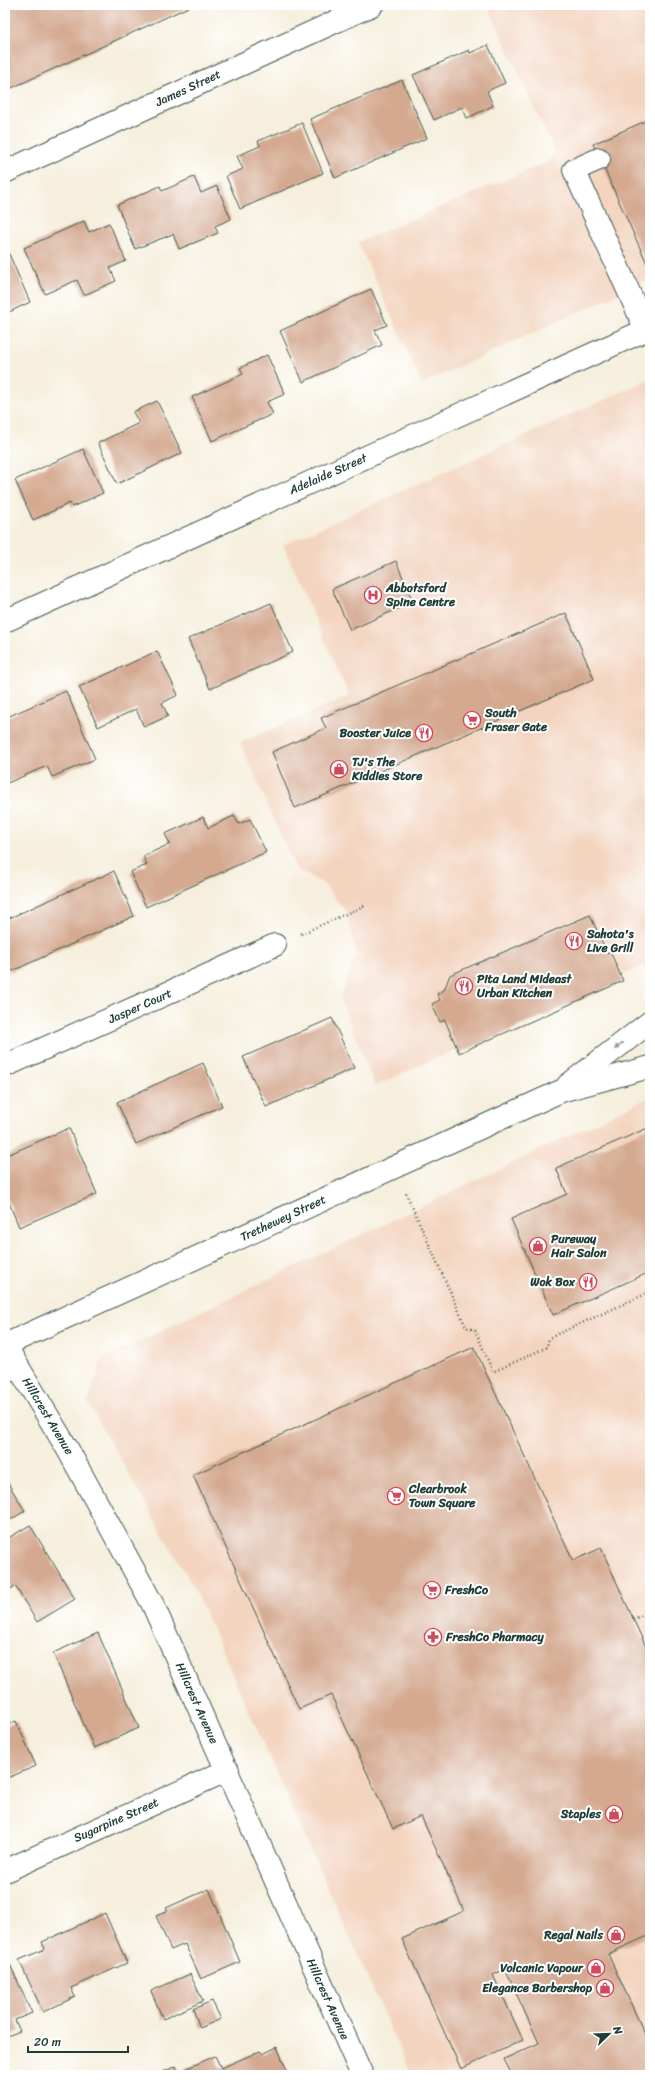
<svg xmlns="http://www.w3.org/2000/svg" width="655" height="2080" viewBox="0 0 655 2080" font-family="Sriracha,sans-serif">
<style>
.built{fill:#f3d4bf}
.building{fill:#d4a990}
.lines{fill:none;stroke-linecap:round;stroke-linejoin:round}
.minor-casing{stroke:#3f584d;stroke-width:24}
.path{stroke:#3f584d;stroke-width:2.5;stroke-dasharray:1 3;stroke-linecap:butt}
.minor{stroke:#fff;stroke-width:22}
.oneway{fill:#8f9e9a}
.labels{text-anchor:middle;stroke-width:4;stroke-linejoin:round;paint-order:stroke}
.street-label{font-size:12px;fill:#1f3d34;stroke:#fff}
.poi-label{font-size:12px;font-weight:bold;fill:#1f3d34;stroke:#fff;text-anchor:start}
</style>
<rect width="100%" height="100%" fill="#fff"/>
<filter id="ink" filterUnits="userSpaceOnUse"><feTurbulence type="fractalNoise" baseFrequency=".025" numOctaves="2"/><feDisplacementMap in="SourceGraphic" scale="8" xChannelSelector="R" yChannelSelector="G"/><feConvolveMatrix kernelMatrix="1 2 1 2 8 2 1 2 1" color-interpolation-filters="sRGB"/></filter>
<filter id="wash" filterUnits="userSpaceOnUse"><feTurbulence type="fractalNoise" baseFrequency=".012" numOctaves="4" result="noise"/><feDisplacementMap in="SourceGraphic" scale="16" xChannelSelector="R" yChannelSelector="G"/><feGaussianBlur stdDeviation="0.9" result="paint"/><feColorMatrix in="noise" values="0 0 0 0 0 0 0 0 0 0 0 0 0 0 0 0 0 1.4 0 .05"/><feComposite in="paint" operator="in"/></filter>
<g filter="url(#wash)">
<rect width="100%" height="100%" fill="#f6efdd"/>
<g class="built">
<polygon points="650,5 650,279 422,384 358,242 548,162 555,152 488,6"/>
<polygon points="650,379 650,963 375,1086 340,999 356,955 347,913 324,884 296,869 240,743 349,696 283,545"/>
<polygon points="650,1097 650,2075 411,2075 195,1590 88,1403 102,1359"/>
</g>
<g id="blocks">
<g class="building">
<polygon points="5,5 193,5 5,91"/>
<polygon points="488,45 505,83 487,91 493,106 467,118 462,107 434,120 413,75 469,50 470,53"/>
<polygon points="402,80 427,138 335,178 310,119"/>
<polygon points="650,119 650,270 593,144"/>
<polygon points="302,123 323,173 240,209 226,176 243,169 237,156 260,146 258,141"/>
<polygon points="194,177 201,193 217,186 231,219 215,226 218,233 179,249 173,234 135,249 117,205 160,186 162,191"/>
<polygon points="84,221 89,232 109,223 126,261 110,268 116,281 84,295 77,280 45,294 24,248"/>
<polygon points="9,254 30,302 5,314 5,256"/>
<polygon points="371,289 387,325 375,330 382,345 303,382 280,331"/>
<polygon points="267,355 285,394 267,402 273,414 212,441 192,397 243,374 240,368"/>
<polygon points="157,401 182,453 117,484 98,443 139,423 133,412"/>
<polygon points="83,449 103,493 72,507 70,503 33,520 15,480"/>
<polygon points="396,561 413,602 350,630 332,589"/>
<polygon points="271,603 293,652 210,689 188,639"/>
<polygon points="566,613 594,679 295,808 272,752 326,728 321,718"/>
<polygon points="157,651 178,695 162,703 168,716 144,727 136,709 98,727 79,687"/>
<polygon points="66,691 95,759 52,777 47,766 5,784 5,718"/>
<polygon points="234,816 239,824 250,819 266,852 146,907 130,872 147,865 143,856 170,844 165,834 203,817 208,828"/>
<polygon points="114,871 134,916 10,972 5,961 5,920"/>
<polygon points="590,915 607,953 610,951 623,981 459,1053 445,1020 440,1022 432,1004 440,1000 437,994 444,990 450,975"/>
<polygon points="332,1018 354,1068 266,1107 243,1057"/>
<polygon points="203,1063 222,1106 136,1144 117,1102"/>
<polygon points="650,1127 650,1272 553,1315 511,1219 567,1194 556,1168"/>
<polygon points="69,1128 97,1194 19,1227 5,1193 5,1156"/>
<polygon points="474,1347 573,1561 601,1548 650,1656 650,1692 647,1694 650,1701 650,1935 608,1954 650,2045 650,2075 512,2075 504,2059 539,2043 505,1969 493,1975 523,2040 461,2069 402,1939 464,1911 421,1816 393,1829 331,1695 299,1709 193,1475"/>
<polygon points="5,1478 25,1511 5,1523"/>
<polygon points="30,1525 75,1599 37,1622 15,1586 6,1592 5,1591 5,1568 8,1566 5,1562 5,1540"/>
<polygon points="98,1633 139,1728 94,1748 53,1653"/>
<polygon points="16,1721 36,1766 5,1779 5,1726"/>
<polygon points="209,1889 240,1962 201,1979 185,1944 171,1950 156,1916 168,1911 166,1908"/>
<polygon points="105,1913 127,1963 71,1988 75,1997 43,2012 19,1960 45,1949 42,1942"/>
<polygon points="8,1960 32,2013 15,2020 20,2031 5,2037 5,1961"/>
<polygon points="190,1974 203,2001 163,2019 151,1991"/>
<polygon points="212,2001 221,2019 200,2028 193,2009"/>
<polygon points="277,2047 289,2075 187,2075 185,2069 215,2056 221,2068 260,2051 263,2054"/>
<polygon points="176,2066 180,2075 156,2075"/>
</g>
</g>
</g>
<g filter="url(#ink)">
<use href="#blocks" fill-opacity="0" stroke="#3f584d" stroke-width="1"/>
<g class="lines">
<defs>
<g id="minor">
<polyline points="599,159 574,170 646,330"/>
<polyline points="5,172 372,5"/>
<polyline points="5,621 650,328"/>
<polyline points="5,1066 275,945"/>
<polyline points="568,1085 650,1022"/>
<polyline points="5,1345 67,1448 153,1605 362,2075"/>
<polyline points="5,1345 561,1091 650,1067"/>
<polyline points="5,1871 228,1770"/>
</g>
</defs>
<use href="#minor" class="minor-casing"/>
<g class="path">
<polyline points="301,934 366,905"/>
<polyline points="406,1193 466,1327 475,1330 493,1372 547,1347 549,1338 650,1292"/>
<polyline points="633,1619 650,1612"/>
</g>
<use href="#minor" class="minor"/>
</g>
<defs><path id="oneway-solid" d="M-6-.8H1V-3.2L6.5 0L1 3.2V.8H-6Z"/></defs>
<use class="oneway" href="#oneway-solid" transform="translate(619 1046) rotate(142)"/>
</g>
<defs>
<symbol id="hospital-ring" viewBox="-11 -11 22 22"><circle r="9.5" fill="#fff" stroke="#d1495b" stroke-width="1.5"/><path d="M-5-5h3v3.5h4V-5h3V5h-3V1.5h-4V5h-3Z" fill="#d1495b"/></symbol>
<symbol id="supermarket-ring" viewBox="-11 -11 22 22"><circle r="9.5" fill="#fff" stroke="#d1495b" stroke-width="1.5"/><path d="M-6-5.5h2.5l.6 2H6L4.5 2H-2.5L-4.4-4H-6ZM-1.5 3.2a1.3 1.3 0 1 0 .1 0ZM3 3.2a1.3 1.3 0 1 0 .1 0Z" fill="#d1495b"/></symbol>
<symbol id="restaurant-ring" viewBox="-11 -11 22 22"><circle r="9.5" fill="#fff" stroke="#d1495b" stroke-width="1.5"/><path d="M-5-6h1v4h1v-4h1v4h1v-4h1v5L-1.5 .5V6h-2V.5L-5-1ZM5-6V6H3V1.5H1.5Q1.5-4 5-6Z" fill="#d1495b"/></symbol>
<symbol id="shop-ring" viewBox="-11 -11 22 22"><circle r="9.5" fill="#fff" stroke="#d1495b" stroke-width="1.5"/><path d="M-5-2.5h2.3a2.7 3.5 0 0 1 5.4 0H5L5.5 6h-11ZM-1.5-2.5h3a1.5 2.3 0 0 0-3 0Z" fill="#d1495b"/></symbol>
<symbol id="pharmacy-ring" viewBox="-11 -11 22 22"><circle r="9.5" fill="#fff" stroke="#d1495b" stroke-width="1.5"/><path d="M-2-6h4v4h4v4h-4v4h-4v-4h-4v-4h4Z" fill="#d1495b"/></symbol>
</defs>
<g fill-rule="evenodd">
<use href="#hospital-ring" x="363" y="585" width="20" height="20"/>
<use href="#supermarket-ring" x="462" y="710" width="20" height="20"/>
<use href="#restaurant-ring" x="414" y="723" width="20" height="20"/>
<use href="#shop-ring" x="329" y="759" width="20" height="20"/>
<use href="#restaurant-ring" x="564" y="931" width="20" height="20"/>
<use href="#restaurant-ring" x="454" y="976" width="20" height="20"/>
<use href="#shop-ring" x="528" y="1236" width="20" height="20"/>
<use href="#restaurant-ring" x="578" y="1272" width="20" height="20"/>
<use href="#supermarket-ring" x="386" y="1486" width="20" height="20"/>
<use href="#supermarket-ring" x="422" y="1580" width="20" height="20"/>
<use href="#pharmacy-ring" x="423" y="1627" width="20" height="20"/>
<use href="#shop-ring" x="604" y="1804" width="20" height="20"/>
<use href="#shop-ring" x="606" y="1925" width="20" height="20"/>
<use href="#shop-ring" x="586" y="1958" width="20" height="20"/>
<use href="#shop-ring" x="595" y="1978" width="20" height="20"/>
</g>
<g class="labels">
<g class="street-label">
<text transform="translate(188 88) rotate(-25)" y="4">James Street</text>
<text transform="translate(328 474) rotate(-24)" y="4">Adelaide Street</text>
<text transform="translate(140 1006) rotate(-24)" y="4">Jasper Court</text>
<text transform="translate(283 1218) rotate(-25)" y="4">Trethewey Street</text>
<text transform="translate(48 1416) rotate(59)" y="4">Hillcrest Avenue</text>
<text transform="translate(197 1703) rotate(66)" y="4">Hillcrest Avenue</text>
<text transform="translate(116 1820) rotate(-24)" y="4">Sugarpine Street</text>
<text transform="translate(328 1999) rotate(66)" y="4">Hillcrest Avenue</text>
</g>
<g class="poi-label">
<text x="386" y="592">Abbotsford<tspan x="386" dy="14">Spine Centre</tspan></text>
<text x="485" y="717">South<tspan x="485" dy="14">Fraser Gate</tspan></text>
<text x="411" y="737" text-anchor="end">Booster Juice</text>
<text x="352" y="766">TJ's The<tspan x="352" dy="14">Kiddies Store</tspan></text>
<text x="587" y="938">Sahota's<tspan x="587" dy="14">Live Grill</tspan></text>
<text x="477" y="983">Pita Land Mideast<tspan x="477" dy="14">Urban Kitchen</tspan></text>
<text x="551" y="1243">Pureway<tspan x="551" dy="14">Hair Salon</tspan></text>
<text x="575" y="1286" text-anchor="end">Wok Box</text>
<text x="409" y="1493">Clearbrook<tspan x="409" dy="14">Town Square</tspan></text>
<text x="445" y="1594">FreshCo</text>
<text x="446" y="1641">FreshCo Pharmacy</text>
<text x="601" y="1818" text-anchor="end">Staples</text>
<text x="603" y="1939" text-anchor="end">Regal Nails</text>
<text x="583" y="1972" text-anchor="end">Volcanic Vapour</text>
<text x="592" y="1992" text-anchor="end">Elegance Barbershop</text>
</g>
</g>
<rect width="655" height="2080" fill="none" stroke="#fff" stroke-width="20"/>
<g transform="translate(609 2034) rotate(67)" stroke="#ffffff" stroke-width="3" paint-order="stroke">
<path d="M0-3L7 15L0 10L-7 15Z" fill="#1f3d34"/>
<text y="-6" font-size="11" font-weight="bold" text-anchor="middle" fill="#1f3d34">N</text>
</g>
<path d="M28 2046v6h100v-6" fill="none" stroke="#1f3d34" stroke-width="2"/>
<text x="34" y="2046" font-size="12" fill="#1f3d34" stroke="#ffffff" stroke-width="3" paint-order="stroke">20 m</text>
</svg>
